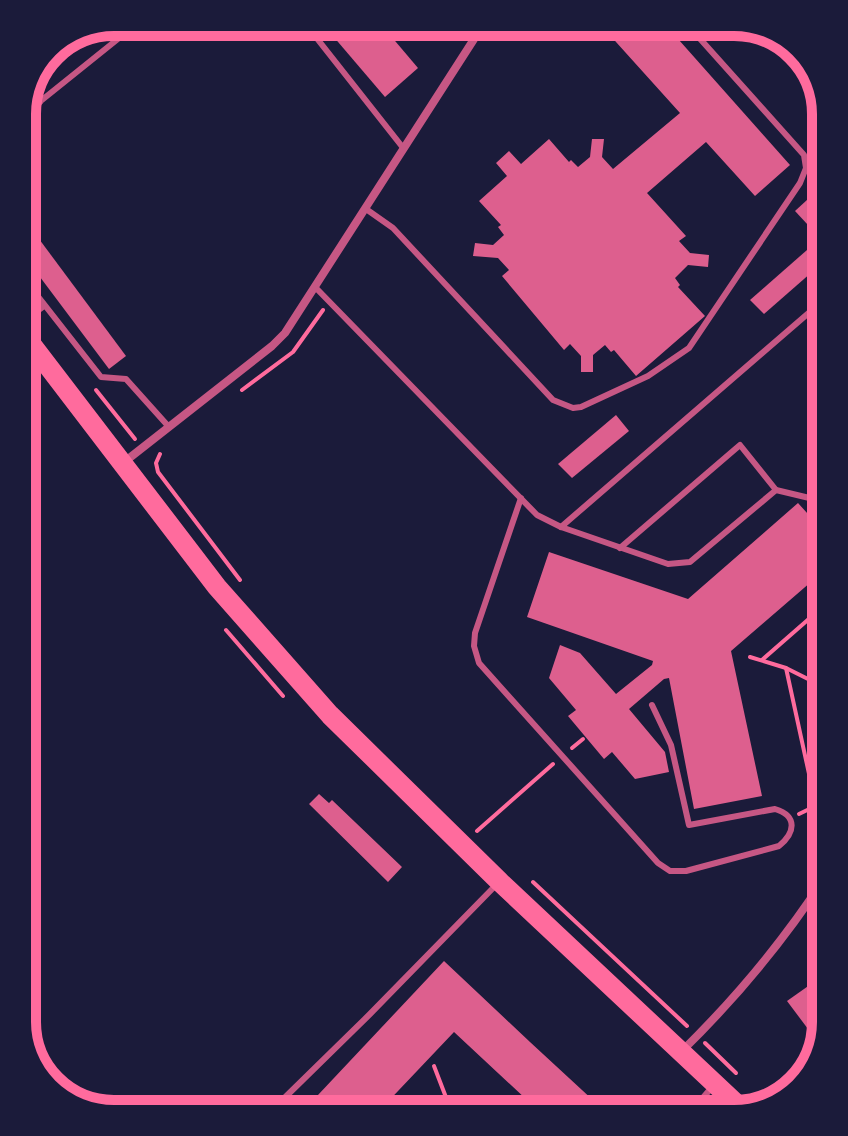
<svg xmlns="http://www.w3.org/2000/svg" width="848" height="1136" viewBox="0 0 848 1136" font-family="'Asap Condensed',sans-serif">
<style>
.building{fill:#dd5f8e}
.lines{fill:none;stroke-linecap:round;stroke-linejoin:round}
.path{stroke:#ff6b9d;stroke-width:4}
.service{stroke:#c65784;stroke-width:6}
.minor{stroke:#c65784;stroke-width:8}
.primary{stroke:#ff6b9d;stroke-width:20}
.rim{fill:none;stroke:#ff6b9d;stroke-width:10}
</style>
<rect width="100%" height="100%" fill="#1b1b3a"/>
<g class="building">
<polygon points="321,22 379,22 418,68 385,97"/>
<polygon points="618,22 663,22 790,165 755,196 706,142 647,193 686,236 679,241 690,253 709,255 708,267 688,265 675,278 680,285 678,287 705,316 636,376 614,350 611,352 605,345 593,355 593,372 581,372 581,356 570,344 564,350 502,276 509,270 498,258 473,256 475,243 493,245 504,235 498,227 501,225 479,201 507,176 496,163 509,151 521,164 549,139 569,162 571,160 578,167 590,157 592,139 604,139 602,157 613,169 680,113 607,32"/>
<polygon points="820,188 826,194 826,207 808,225 795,211"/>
<polygon points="22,216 126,356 109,369 22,253"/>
<polygon points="807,250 820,265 764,314 750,300"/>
<polygon points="616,415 629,431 572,478 558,464"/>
<polygon points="798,503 826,534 826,569 731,651 762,796 694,809 669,678 664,679 629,709 665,752 669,772 635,779 612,752 604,759 568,716 576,710 549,678 560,645 580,653 616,694 652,665 653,661 527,617 549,552 688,599"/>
<polygon points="319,794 329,803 332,800 402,867 388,882 309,804"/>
<polygon points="444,961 530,1042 608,1114 542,1114 454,1032 380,1110 384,1114 302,1112"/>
<polygon points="821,977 826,984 826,1023 820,1045 787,1001"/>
</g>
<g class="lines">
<g class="path">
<polyline points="96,390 135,439"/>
<polyline points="242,390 293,352 323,310"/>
<polyline points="160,454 156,463 158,472 240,580"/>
<polyline points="226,630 283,696"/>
<polyline points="750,657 786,668 810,680 826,668"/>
<polyline points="762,660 826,604"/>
<polyline points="786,668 816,806"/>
<polyline points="572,748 583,739"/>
<polyline points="799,814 826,801"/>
<polyline points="477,831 553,764"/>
<polyline points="533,882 687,1026"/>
<polyline points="705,1043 736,1073"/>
<polyline points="434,1066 452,1113"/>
<polyline points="760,1096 768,1105"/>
<polyline points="451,1114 459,1110 470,1114"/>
<polyline points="472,1114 523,1110"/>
</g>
<g class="service">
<polyline points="304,22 404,149"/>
<polyline points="574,22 584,25 590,22"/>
<polyline points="30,91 40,102"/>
<polyline points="22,116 139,22"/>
<polyline points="366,209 393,228 553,400 573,408 581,407 648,376 689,348 800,183 806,168 804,155 685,22"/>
<polyline points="22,276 101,377 126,379 169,427"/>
<polyline points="316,288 537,515 561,527 668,564 690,562 776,490 822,501 826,505"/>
<polyline points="22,322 44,306"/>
<path d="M521 498 475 633 474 646 479 663 658 863 670 871H686L779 846C795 833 798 816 775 809L689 825 671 745 652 705"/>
<polyline points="561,527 826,298"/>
<polyline points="620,548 740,445 776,490"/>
<polyline points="268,1114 369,1015 497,884"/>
<polyline points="689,1114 713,1086"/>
</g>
<g class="minor">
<polyline points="123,463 272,346 285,333 485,22"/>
<path d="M682 1051C736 998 785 939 826 876"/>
</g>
<polyline class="primary" points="22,332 217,587 330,715 500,882 744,1111"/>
</g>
<path d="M0 0H848V1136H0ZM114 36H734A78 78 0 0 1 812 114V1022A78 78 0 0 1 734 1100H114A78 78 0 0 1 36 1022V114A78 78 0 0 1 114 36Z" fill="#1b1b3a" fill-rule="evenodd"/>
<path class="rim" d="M114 36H734A78 78 0 0 1 812 114V1022A78 78 0 0 1 734 1100H114A78 78 0 0 1 36 1022V114A78 78 0 0 1 114 36Z"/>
</svg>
